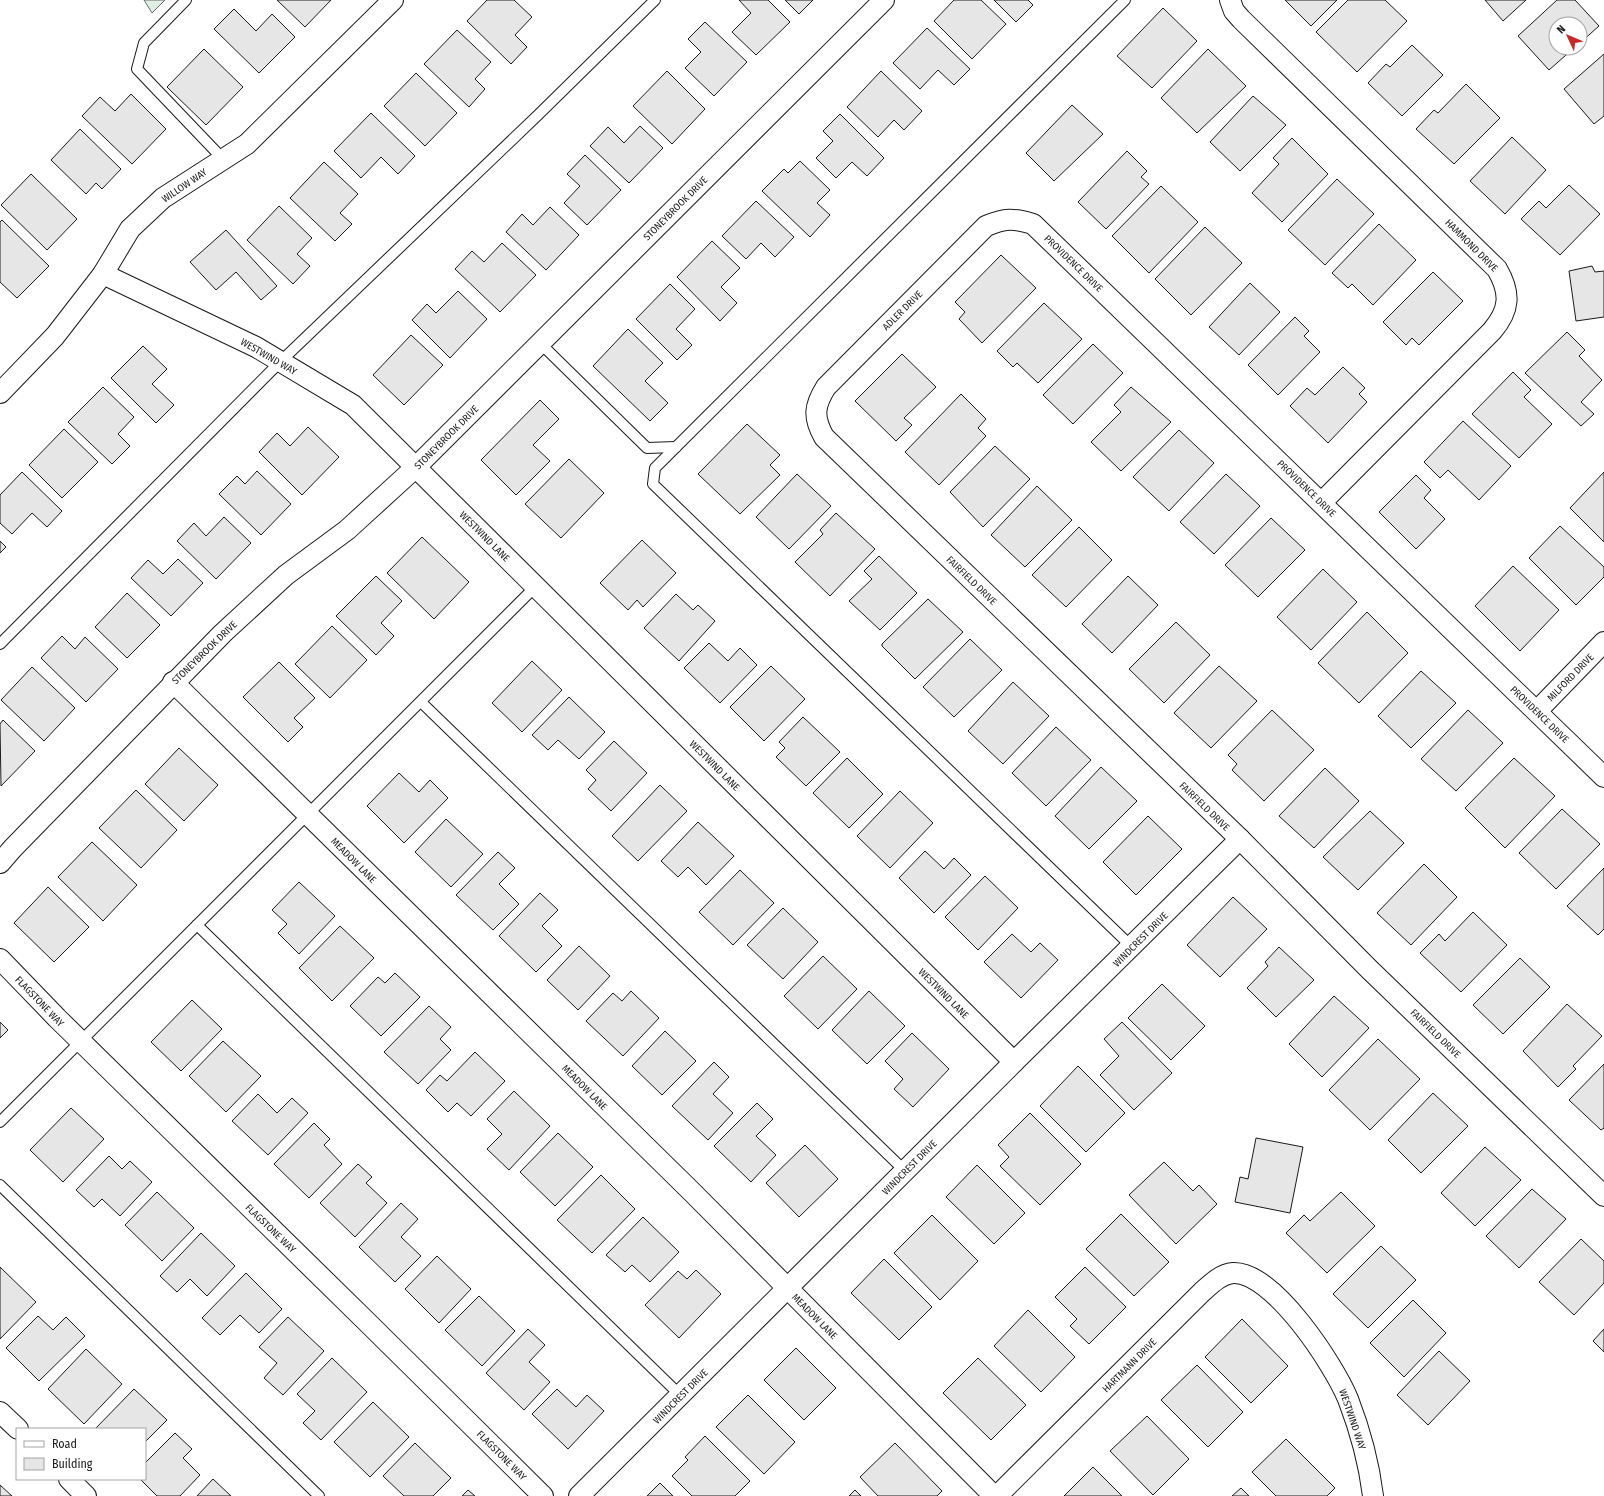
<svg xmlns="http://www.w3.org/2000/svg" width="1604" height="1496" viewBox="0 0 1604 1496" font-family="'Fira Sans Condensed',sans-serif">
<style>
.green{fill:#e0efe3;stroke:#6a6a6a}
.building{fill:#e6e6e6;stroke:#1a1a1a}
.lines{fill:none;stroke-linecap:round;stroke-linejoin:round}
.service-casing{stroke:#1a1a1a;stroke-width:12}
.minor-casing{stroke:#1a1a1a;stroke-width:22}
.service{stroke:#fff;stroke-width:10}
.minor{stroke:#fff;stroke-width:20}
.labels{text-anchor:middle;stroke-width:3;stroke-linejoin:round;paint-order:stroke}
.street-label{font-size:10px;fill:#1a1a1a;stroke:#fff}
</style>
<rect width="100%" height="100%" fill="#fff"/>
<polygon class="green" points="144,0 165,0 152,13"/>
<g class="building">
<polygon points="277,0 331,0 305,27"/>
<polygon points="487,0 514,0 532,17 515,35 527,47 511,64 467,21"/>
<polygon points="739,0 768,0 790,22 756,55 732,32 751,13"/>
<polygon points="785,0 813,0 799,14"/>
<polygon points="954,0 981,0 1006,24 972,59 934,21"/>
<polygon points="994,0 1028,0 1033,5 1016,22"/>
<polygon points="1285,0 1337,0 1311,26"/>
<polygon points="1348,0 1385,0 1407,21 1357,72 1316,32"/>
<polygon points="1485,0 1526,0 1503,21"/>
<polygon points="1557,0 1575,0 1599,26 1580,43 1580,24 1556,24 1556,48 1574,48 1549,70 1518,36"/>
<polygon points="1163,8 1197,41 1152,88 1117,56"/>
<polygon points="234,9 256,31 272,14 295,37 259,73 214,29"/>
<polygon points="705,22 747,62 714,96 685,68 701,52 688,39"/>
<polygon points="927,28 970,69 954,85 938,70 920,89 893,63"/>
<polygon points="457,30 491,62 475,79 485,89 469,107 424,64"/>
<polygon points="1412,45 1443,75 1402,116 1368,83 1386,64 1390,67"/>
<polygon points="204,49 243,87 206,125 167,87"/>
<polygon points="1208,49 1246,86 1197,133 1161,98"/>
<polygon points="1604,54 1604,116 1594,124 1564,89"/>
<polygon points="667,71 705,109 672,144 633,106"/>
<polygon points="881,71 922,111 904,130 894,120 878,137 847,107"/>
<polygon points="416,73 457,113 425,146 384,106"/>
<polygon points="1466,84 1500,118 1454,164 1416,129 1434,110 1438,113"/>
<polygon points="131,94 166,129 132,164 82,116 100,97 115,111"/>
<polygon points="1253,96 1286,125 1240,171 1210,142"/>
<polygon points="1072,105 1103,134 1054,181 1026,153"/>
<polygon points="371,113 415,156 398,174 381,157 361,178 334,151"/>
<polygon points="840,114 884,158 867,176 852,162 836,178 816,158 833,141 823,131"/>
<polygon points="640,126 663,148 629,183 590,146 608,127 624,143"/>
<polygon points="80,129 121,169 102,189 96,183 86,194 51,160"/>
<polygon points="1512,137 1546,170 1505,214 1470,181"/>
<polygon points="1292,138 1328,174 1282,222 1252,193 1279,164 1273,158"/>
<polygon points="1127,151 1147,171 1141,177 1149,184 1106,229 1078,202"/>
<polygon points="585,155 621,190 587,225 564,203 580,186 567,174"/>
<polygon points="800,161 830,190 817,203 830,215 810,237 762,191 784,169 788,173"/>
<polygon points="324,162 358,194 340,213 352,224 335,241 290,198"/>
<polygon points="31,174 77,219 47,250 1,205"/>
<polygon points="1337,179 1374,214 1325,265 1288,230"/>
<polygon points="1569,185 1600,214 1560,255 1521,219 1539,201 1546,208"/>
<polygon points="1161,186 1198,222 1149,273 1112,236"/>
<polygon points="756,201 794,237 775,257 761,243 746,259 722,236"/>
<polygon points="279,206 312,238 297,254 310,266 293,284 247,240"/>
<polygon points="550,207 579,235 546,270 506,232 522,214 533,225"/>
<polygon points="2,220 49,266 17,298 0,282 0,222"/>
<polygon points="1379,224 1416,260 1373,305 1352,284 1348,288 1332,273"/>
<polygon points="1205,227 1242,263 1191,315 1155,279"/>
<polygon points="226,230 277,286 261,300 236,272 216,290 190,262"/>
<polygon points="712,241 740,268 721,287 737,303 720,321 677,277"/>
<polygon points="502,243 536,275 500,312 455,269 472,251 484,262"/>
<polygon points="1001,255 1036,288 982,343 959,319 965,312 955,302"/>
<polygon points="1592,266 1595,272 1604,271 1604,317 1576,321 1569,271"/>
<polygon points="1433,272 1463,301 1419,345 1412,338 1406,345 1383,322"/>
<polygon points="1250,283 1280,312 1239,355 1209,327"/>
<polygon points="670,284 695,309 676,329 692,345 677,360 636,319"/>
<polygon points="458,291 487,319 450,358 412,320 427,304 436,313"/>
<polygon points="1044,303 1082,339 1038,383 1017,363 1013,367 997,351"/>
<polygon points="1295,317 1309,331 1304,336 1320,352 1278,395 1248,365"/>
<polygon points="628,329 663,363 645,381 668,403 650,421 593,366"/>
<polygon points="1567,332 1585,350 1579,356 1602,380 1581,402 1594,414 1581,426 1525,373"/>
<polygon points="411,335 443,365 404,405 373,375"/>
<polygon points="1093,344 1123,373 1073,424 1043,395"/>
<polygon points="143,346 167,369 152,384 174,405 156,423 111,378"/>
<polygon points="902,354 936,387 904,418 912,425 896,441 855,401"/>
<polygon points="1343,367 1365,388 1359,394 1367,402 1328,443 1290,406 1307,388 1315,395"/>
<polygon points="1513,372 1531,390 1524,397 1552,424 1519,458 1472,414"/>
<polygon points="103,387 134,417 118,434 130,446 112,464 68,422"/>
<polygon points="1131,387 1171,422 1121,471 1091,442 1121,412 1114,405"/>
<polygon points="961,394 986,419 978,428 986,436 939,485 905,452"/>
<polygon points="540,400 559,419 533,445 550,461 516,495 481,460"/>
<polygon points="1463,421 1511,466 1479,500 1448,470 1440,478 1424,462"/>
<polygon points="747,424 780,455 770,465 780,475 740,514 698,474"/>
<polygon points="308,427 339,457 302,495 259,452 277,433 290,446"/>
<polygon points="64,429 98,462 62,498 29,465"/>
<polygon points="1179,430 1214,463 1169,511 1133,477"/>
<polygon points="995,446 1030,479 983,527 950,492"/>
<polygon points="569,459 604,493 561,538 525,504"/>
<polygon points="257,471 291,504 261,535 219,494 237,476 245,484"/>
<polygon points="22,472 62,511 47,527 32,513 12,534 0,523 0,495"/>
<polygon points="1604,472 1604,542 1570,508"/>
<polygon points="797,474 831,506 789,549 756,517"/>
<polygon points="1226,474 1260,506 1214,554 1180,522"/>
<polygon points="1416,475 1431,490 1424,498 1445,519 1416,549 1379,512"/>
<polygon points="1037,486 1072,520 1025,567 991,535"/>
<polygon points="836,513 875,549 830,596 795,562 823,534 820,530"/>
<polygon points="224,517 251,543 216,579 177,541 194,523 206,536"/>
<polygon points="1271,518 1305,550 1258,597 1225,565"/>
<polygon points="1560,526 1604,567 1604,577 1576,605 1529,558"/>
<polygon points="1079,527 1112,560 1066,607 1032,575"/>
<polygon points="422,537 469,582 434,619 387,573"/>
<polygon points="642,540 676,573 643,607 637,600 628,610 600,583"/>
<polygon points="0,541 6,547 0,553"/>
<polygon points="879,556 917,593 880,630 849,601 872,579 864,571"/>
<polygon points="178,559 203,583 171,616 131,578 148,560 163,574"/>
<polygon points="1513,566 1559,610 1520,651 1475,606"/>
<polygon points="1323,569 1357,602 1311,650 1277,617"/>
<polygon points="376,576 402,601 381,623 394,636 376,655 336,616"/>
<polygon points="1128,576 1158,605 1112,653 1082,624"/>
<polygon points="127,593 160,625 127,658 95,627"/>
<polygon points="676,594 693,610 698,605 715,621 679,661 644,628"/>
<polygon points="928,599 963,632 915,679 882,646 882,644"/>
<polygon points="1367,612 1408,653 1359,703 1318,663"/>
<polygon points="1176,622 1210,655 1164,703 1129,669"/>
<polygon points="332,626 367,660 330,698 295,664"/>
<polygon points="62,636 75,649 85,637 118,669 86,702 41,658"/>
<polygon points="970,639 1002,670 954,717 923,687"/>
<polygon points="709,643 728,661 740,648 757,665 720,703 684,668"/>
<polygon points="532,661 562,690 522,732 492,703"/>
<polygon points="279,662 315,698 294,718 303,727 288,742 243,697"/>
<polygon points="771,666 805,699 764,741 730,707"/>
<polygon points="1219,666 1257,701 1211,748 1174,713"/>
<polygon points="32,667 75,708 44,741 1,700"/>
<polygon points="1421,671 1456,703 1411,748 1378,716"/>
<polygon points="1013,682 1049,716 1003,764 968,731"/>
<polygon points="569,697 605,732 579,759 558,740 548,750 532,735"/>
<polygon points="1272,710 1314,750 1264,801 1232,770 1237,764 1228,755"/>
<polygon points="1468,710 1503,743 1456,791 1421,759"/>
<polygon points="803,717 840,752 806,786 776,757 785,748 779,742"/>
<polygon points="3,720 35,751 1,786 0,724"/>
<polygon points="1056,727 1091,760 1046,806 1012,773"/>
<polygon points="614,741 647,773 611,811 588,789 596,780 586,770"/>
<polygon points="179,748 218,785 184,821 145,784"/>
<polygon points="847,758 883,794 849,828 813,793"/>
<polygon points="1514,758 1555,796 1505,848 1465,808"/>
<polygon points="1101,767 1137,801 1089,849 1055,816"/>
<polygon points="1325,768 1359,801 1314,848 1279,816"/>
<polygon points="399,773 419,792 430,780 448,798 404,843 367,806"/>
<polygon points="660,785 687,811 638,861 612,836"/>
<polygon points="136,790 177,830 141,868 99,828"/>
<polygon points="900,791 933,823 890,868 857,836"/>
<polygon points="1562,809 1600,844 1556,889 1519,853"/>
<polygon points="1370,811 1404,843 1358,890 1323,857"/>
<polygon points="1148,816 1182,849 1136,895 1103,862"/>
<polygon points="446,819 483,854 451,887 415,852"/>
<polygon points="698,822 734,856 706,885 688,867 678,877 661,861"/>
<polygon points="92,842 137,885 103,921 58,877"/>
<polygon points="925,851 944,869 954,858 971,875 934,913 899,878"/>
<polygon points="498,852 515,868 499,884 519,904 493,930 456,895"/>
<polygon points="1424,864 1457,897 1411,945 1377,913"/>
<polygon points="1604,868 1604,929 1598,935 1567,906"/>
<polygon points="740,870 774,903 733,945 699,912"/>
<polygon points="985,876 1018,908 978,950 945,917"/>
<polygon points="299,882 335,916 299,954 278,933 287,924 272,910"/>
<polygon points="48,887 89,927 54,962 14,923"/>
<polygon points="540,893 558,910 542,926 562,946 536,972 499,936"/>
<polygon points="1233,897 1267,929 1220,977 1187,945"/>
<polygon points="783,908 818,942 783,979 747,945"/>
<polygon points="1473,912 1507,945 1461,992 1420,953 1439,934 1445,941"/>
<polygon points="340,926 374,958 332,1001 299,968"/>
<polygon points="1012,934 1031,952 1040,943 1058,960 1021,998 984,962"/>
<polygon points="579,946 610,976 578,1010 547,980"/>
<polygon points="1279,947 1314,980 1276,1017 1247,988 1268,966 1265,962"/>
<polygon points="823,956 857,989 818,1029 784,996"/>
<polygon points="1520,958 1550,987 1503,1034 1473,1005"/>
<polygon points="395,973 420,997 381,1036 350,1006 378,977 385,983"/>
<polygon points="1162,984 1205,1026 1171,1060 1128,1018"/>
<polygon points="631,991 659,1018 623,1056 586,1021 613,993 622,1001"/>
<polygon points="869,991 905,1026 867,1064 832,1030"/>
<polygon points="1334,996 1369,1028 1322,1077 1289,1044"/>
<polygon points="192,1000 222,1029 181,1071 151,1042"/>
<polygon points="1567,1004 1602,1036 1573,1066 1576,1069 1558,1087 1523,1051"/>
<polygon points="429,1006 451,1027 440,1039 451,1050 418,1084 384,1052"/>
<polygon points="0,1022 8,1030 0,1038"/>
<polygon points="1122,1022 1172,1073 1134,1110 1100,1075 1119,1056 1104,1039"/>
<polygon points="665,1031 696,1061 662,1095 632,1066"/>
<polygon points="912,1033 949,1069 913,1107 894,1089 903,1079 885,1061"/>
<polygon points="1378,1039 1420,1079 1370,1130 1329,1090"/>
<polygon points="223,1041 261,1076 226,1112 189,1076"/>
<polygon points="475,1052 505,1081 471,1116 457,1103 448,1112 426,1090 440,1075 447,1081"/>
<polygon points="714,1062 729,1077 713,1094 733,1113 708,1140 672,1106"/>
<polygon points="1604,1064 1604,1128 1601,1130 1569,1100"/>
<polygon points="1078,1066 1125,1113 1086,1152 1040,1106"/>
<polygon points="514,1091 550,1126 509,1170 487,1149 502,1134 487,1119"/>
<polygon points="1433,1093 1468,1126 1421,1173 1388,1140"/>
<polygon points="258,1094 277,1113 292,1098 308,1113 268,1155 232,1121"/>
<polygon points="757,1103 773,1119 756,1136 776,1155 751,1182 714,1146"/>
<polygon points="71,1108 104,1139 63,1182 30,1150"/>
<polygon points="1030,1113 1081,1164 1040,1205 1000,1166 1009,1157 998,1145"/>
<polygon points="314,1123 330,1139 324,1145 342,1164 309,1198 274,1164"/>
<polygon points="558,1133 593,1167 555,1206 520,1172"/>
<polygon points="1256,1138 1303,1147 1290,1213 1235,1202 1240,1177 1248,1179"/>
<polygon points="805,1145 838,1179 799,1217 766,1183"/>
<polygon points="1485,1147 1521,1180 1475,1226 1441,1193"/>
<polygon points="109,1156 122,1169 130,1161 152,1182 120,1216 102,1199 94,1207 76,1190"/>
<polygon points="1164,1162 1193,1191 1199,1185 1217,1204 1176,1244 1129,1195"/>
<polygon points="358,1164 372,1177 366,1183 387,1203 355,1237 320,1203"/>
<polygon points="977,1165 1025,1213 994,1244 946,1197"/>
<polygon points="601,1175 635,1209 592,1253 557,1220"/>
<polygon points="1532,1189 1566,1219 1519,1268 1486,1236"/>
<polygon points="157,1192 194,1228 162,1261 125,1225"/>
<polygon points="1341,1192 1375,1226 1327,1273 1286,1233 1304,1215 1310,1221"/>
<polygon points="401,1203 418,1219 401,1237 421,1256 395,1282 359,1247"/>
<polygon points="1121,1214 1169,1262 1134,1296 1086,1249"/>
<polygon points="932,1215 978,1261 940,1300 894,1253"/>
<polygon points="643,1217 679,1252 650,1282 632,1265 625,1272 606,1255"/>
<polygon points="201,1233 235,1266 207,1296 190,1279 177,1292 160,1276"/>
<polygon points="1581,1239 1604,1261 1604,1283 1574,1315 1539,1282"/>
<polygon points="1381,1246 1416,1280 1368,1328 1333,1294"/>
<polygon points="437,1256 471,1289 439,1323 405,1289"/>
<polygon points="884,1259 932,1307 899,1340 851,1293"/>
<polygon points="0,1267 36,1302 0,1339"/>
<polygon points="1085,1267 1126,1307 1089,1344 1070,1326 1077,1319 1055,1297"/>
<polygon points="696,1270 721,1294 679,1338 645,1305 678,1271 687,1279"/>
<polygon points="246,1273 282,1309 259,1333 240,1315 220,1335 202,1318"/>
<polygon points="479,1296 515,1331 482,1366 445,1330"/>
<polygon points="1413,1300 1446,1333 1404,1377 1370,1343"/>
<polygon points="1028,1310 1075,1357 1041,1392 994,1346"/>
<polygon points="38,1316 53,1330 66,1317 85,1336 39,1381 6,1348"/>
<polygon points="288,1317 324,1351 283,1395 264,1378 277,1363 259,1347"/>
<polygon points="1242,1319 1288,1366 1251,1403 1205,1357"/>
<polygon points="528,1329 545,1345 529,1362 550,1382 524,1410 486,1373"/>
<polygon points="1604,1329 1604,1352 1593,1341"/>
<polygon points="796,1348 836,1388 804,1420 764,1380"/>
<polygon points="86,1349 122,1384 84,1424 48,1389"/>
<polygon points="1439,1351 1470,1381 1428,1425 1397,1395"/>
<polygon points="332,1358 367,1392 321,1440 303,1423 315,1411 297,1394"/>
<polygon points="978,1358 1026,1405 991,1440 943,1393"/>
<polygon points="1197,1365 1243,1412 1208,1447 1161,1400"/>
<polygon points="134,1389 167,1420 145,1442 145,1429 95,1429"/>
<polygon points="557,1389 576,1407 587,1395 604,1411 568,1449 532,1414"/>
<polygon points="748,1395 795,1442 764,1474 716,1427"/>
<polygon points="373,1402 409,1437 370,1477 334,1442"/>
<polygon points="1147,1416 1189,1459 1153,1495 1110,1451"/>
<polygon points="175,1433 192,1449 183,1458 200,1475 180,1496 157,1496 140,1479 145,1479 145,1463"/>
<polygon points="705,1436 750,1481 735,1496 692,1496 672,1476 688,1460 685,1457"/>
<polygon points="1286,1439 1335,1488 1327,1496 1276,1496 1252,1472"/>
<polygon points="415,1443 451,1478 433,1496 404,1496 383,1476"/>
<polygon points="895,1443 942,1491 937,1496 878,1496 860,1477"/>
<polygon points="1093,1467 1122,1496 1064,1496"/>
<polygon points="213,1479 231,1496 197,1496"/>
<polygon points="660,1483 673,1496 647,1496"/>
<polygon points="0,1485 12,1496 0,1496"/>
<polygon points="1241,1488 1249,1496 1232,1496"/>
<polygon points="468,1490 475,1496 462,1496"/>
<polygon points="855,1490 861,1496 849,1496"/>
</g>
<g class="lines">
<defs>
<g id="service">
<polyline points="186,0 144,43 137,69 223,159"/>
<polyline points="1125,0 676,447 655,468 653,484 1132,947"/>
<polyline points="540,343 647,448 676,447"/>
<polyline points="0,644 280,362 538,115 655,0"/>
<polyline points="421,702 905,1171"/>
<polyline points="197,925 680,1395"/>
<polyline points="0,1122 536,586"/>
<polyline points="0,1185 319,1496"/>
</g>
<g id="minor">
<path d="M1230 0 1234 11 1241 19 1497 269C1511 293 1510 310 1492 331L1322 502"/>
<polyline points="103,274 256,347 353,405 1014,1062"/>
<polyline points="0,393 55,336 103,274 130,229 163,198 247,144 393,0"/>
<polyline points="173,682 692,1192 994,1496"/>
<polyline points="1537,711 1604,642"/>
<path d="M1604 777 1033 224C1013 218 1005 218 986 226L826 387C814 406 813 417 824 437L1240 839 1369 969 1604 1196"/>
<polyline points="0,863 13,848 223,633 286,575 347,530 416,467 884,0"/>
<polyline points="0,959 57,1018 367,1322 543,1496"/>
<polyline points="0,1412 18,1429"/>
<polyline points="69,1479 86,1496"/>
<polyline points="579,1496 1014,1062 1240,839"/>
<path d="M997 1496 1202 1292C1211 1284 1221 1274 1233 1273 1273 1271 1334 1365 1348 1399 1360 1430 1369 1463 1373 1496"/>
</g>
</defs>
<use href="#service" class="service-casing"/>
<use href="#minor" class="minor-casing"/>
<use href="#service" class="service"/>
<use href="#minor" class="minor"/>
</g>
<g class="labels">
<g class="street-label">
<text transform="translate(184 185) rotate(-34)" y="4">WILLOW WAY</text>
<text transform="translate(675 208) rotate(-45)" y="4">STONEYBROOK DRIVE</text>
<text transform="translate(1472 245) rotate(45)" y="4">HAMMOND DRIVE</text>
<text transform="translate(1074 263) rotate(44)" y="4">PROVIDENCE DRIVE</text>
<text transform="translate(902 310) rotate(-45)" y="4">ADLER DRIVE</text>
<text transform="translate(269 356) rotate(30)" y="4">WESTWIND WAY</text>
<text transform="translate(446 437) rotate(-45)" y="4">STONEYBROOK DRIVE</text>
<text transform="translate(1307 488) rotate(44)" y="4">PROVIDENCE DRIVE</text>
<text transform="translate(485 536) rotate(45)" y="4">WESTWIND LANE</text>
<text transform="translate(972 580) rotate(44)" y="4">FAIRFIELD DRIVE</text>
<text transform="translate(204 652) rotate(-44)" y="4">STONEYBROOK DRIVE</text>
<text transform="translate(1570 677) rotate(-46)" y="4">MILFORD DRIVE</text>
<text transform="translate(1540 714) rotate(44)" y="4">PROVIDENCE DRIVE</text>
<text transform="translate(715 765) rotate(45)" y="4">WESTWIND LANE</text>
<text transform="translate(1205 806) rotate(44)" y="4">FAIRFIELD DRIVE</text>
<text transform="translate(354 860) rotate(45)" y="4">MEADOW LANE</text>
<text transform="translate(1140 939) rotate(-45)" y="4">WINDCREST DRIVE</text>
<text transform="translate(944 993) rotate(45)" y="4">WESTWIND LANE</text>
<text transform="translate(40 1001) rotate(46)" y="4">FLAGSTONE WAY</text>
<text transform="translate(1436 1033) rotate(44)" y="4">FAIRFIELD DRIVE</text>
<text transform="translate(585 1087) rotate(45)" y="4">MEADOW LANE</text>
<text transform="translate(909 1167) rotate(-45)" y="4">WINDCREST DRIVE</text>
<text transform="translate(271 1228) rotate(44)" y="4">FLAGSTONE WAY</text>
<text transform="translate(815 1316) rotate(45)" y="4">MEADOW LANE</text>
<text transform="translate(1129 1365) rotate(-45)" y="4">HARTMANN DRIVE</text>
<text transform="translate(680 1396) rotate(-45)" y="4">WINDCREST DRIVE</text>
<text transform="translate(1353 1419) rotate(71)" y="4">WESTWIND WAY</text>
<text transform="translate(502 1455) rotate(45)" y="4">FLAGSTONE WAY</text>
</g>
</g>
<rect x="16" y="1428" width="130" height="52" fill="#ffffff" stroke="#a3a3a3"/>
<rect x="24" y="1441" width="20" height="6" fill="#ffffff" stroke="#a3a3a3"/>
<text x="52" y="1448" font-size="12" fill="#1a1a1a">Road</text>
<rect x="24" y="1458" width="20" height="12" fill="#e6e6e6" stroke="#a3a3a3"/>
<text x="52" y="1468" font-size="12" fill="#1a1a1a">Building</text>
<g transform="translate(1568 36) rotate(314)"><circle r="19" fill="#ffffff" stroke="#a3a3a3"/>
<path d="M0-3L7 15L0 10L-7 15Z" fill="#c62828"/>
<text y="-6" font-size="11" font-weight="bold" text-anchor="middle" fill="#1a1a1a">N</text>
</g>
</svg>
